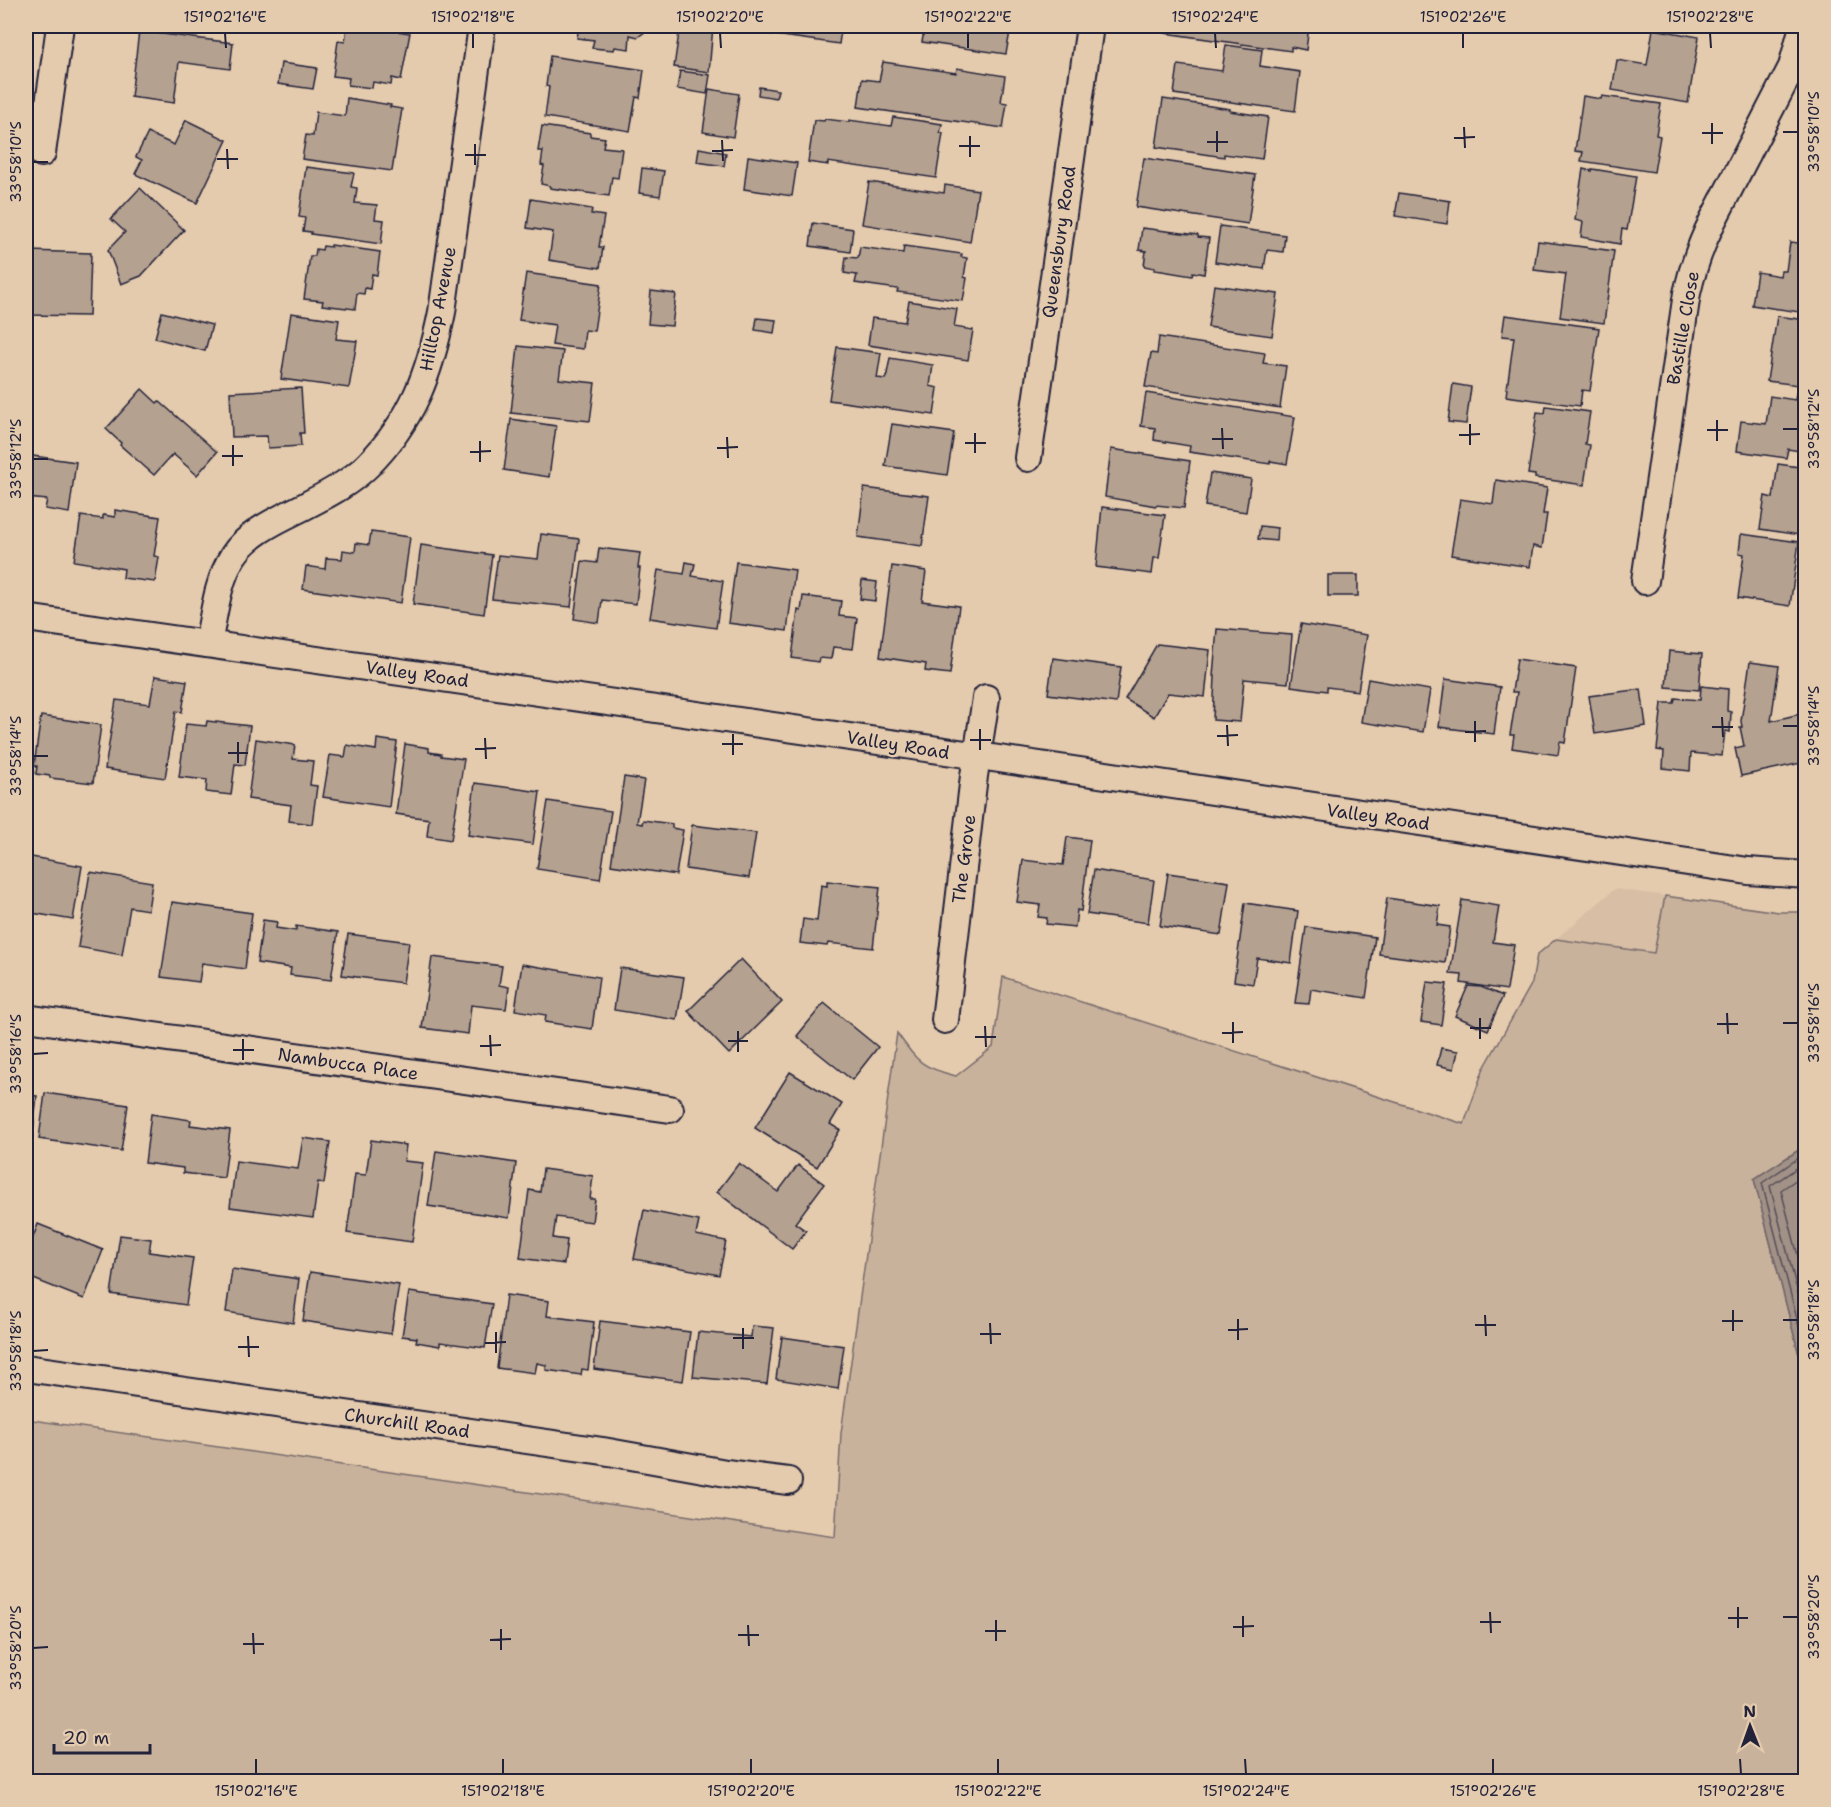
<svg xmlns="http://www.w3.org/2000/svg" width="1831" height="1807" viewBox="0 0 1831 1807" font-family="'Shantell Sans',sans-serif">
<style>
.built{fill:#d7bea4}
.green{fill:#c9b29c;stroke:#766a6c;stroke-width:1.5}
.water{fill:#a29186;stroke:#6f6568;stroke-width:1.5}
.lines{fill:none;stroke-linecap:round;stroke-linejoin:round}
.shore{stroke:#554e59;stroke-width:1.5}
.building{fill:#b5a190;stroke:#22223b;stroke-width:1.5}
.minor-casing{stroke:#22223b;stroke-width:30}
.minor{stroke:#e5cbad;stroke-width:26}
.ticks{fill:none;stroke:#22223b;stroke-width:2}
.labels{text-anchor:middle;stroke-width:4.5;stroke-linejoin:round;paint-order:stroke}
.street-label{font-size:18px;fill:#22223b;stroke:#e5cbad}
.neatline{fill:none;stroke:#22223b;stroke-width:2}
.ticks-label{font-size:15px;text-anchor:middle;fill:#22223b}
</style>
<rect width="100%" height="100%" fill="#e5cbad"/>
<filter id="ink" filterUnits="userSpaceOnUse"><feTurbulence type="fractalNoise" baseFrequency=".0167" numOctaves="2"/><feDisplacementMap in="SourceGraphic" scale="12" xChannelSelector="R" yChannelSelector="G"/><feConvolveMatrix kernelMatrix="1 2 1 2 8 2 1 2 1" color-interpolation-filters="sRGB"/></filter>
<g filter="url(#ink)">
<polygon class="built" points="1615,889 1665,896 1654,953 1556,939"/>
<path class="green" d="M1665 896 1779 912H1805V1146L1754 1179 1805 1378V1781L26 1782V1419L835 1537 841 1433 897 1033C918 1062 920 1067 956 1076L993 1047 1003 977 1464 1124 1483 1070 1532 983 1537 955 1556 939 1654 953Z"/>
<polygon class="water" points="1805,1146 1805,1378 1754,1179"/>
<g class="lines">
<g class="shore">
<polyline points="1806,1153 1762,1183 1806,1354"/>
<polyline points="1806,1162 1770,1186 1806,1324"/>
<polyline points="1806,1173 1781,1190 1806,1287"/>
</g>
</g>
<g class="building">
<polygon points="347,26 357,27 361,26 410,33 401,80 392,78 391,85 373,82 372,88 348,85 349,78 333,76 338,41 345,42"/>
<polygon points="579,26 650,26 650,28 638,37 630,35 629,49 615,47 614,50 592,48 594,40 577,38"/>
<polygon points="680,26 713,26 709,72 674,67"/>
<polygon points="741,26 847,26 846,31 841,30 839,44 740,30"/>
<polygon points="925,26 1011,26 1006,54 922,42"/>
<polygon points="1166,26 1309,26 1306,50 1291,47 1291,51 1165,33"/>
<polygon points="1653,29 1699,37 1688,103 1612,90 1617,60 1647,65"/>
<polygon points="139,31 233,43 230,69 179,62 174,103 131,97"/>
<polygon points="1226,45 1262,50 1260,66 1300,72 1295,111 1174,94 1178,65 1222,71"/>
<polygon points="550,56 644,70 640,98 636,97 630,131 545,117 549,87 546,86"/>
<polygon points="883,62 956,73 957,68 1005,76 1001,102 1007,103 1003,128 858,107 862,79 879,81"/>
<polygon points="281,63 317,68 313,89 278,84"/>
<polygon points="680,71 710,75 707,94 677,89"/>
<polygon points="759,87 778,90 776,98 758,95"/>
<polygon points="709,89 739,94 733,137 703,132"/>
<polygon points="1583,96 1601,99 1602,96 1661,104 1656,135 1660,136 1654,172 1581,161 1583,152 1575,151"/>
<polygon points="347,98 391,105 390,107 402,109 392,171 302,159 306,135 313,136 316,112 345,116"/>
<polygon points="1163,99 1230,109 1230,111 1268,117 1262,159 1224,154 1224,157 1156,147"/>
<polygon points="893,117 942,124 940,133 943,133 936,178 828,162 828,165 808,162 814,120 824,121 825,119 849,122 849,120 891,126"/>
<polygon points="186,120 227,140 197,203 135,174 142,160 136,157 148,133 174,145"/>
<polygon points="542,126 590,133 590,136 605,138 603,147 622,149 618,178 612,177 609,196 550,188 550,186 541,184 544,166 541,165 543,151 538,151"/>
<polygon points="699,148 726,153 724,166 697,162"/>
<polygon points="748,156 797,163 792,196 744,189"/>
<polygon points="1144,158 1255,175 1248,224 1136,207"/>
<polygon points="306,167 354,173 351,187 357,188 355,203 377,205 375,219 384,220 381,244 311,234 311,232 303,231 305,218 299,217"/>
<polygon points="642,168 664,171 660,196 639,193"/>
<polygon points="1583,169 1592,171 1592,169 1636,176 1627,230 1622,229 1620,244 1581,237 1583,222 1575,220"/>
<polygon points="869,182 944,193 945,185 978,190 970,242 862,224"/>
<polygon points="140,188 184,230 141,276 121,284 108,250 125,232 111,219"/>
<polygon points="1805,192 1806,192 1806,230 1800,230"/>
<polygon points="1399,193 1450,201 1447,224 1395,216"/>
<polygon points="531,199 592,209 591,214 604,216 599,247 603,247 600,268 549,260 553,232 527,228"/>
<polygon points="813,223 853,229 850,252 810,246"/>
<polygon points="1220,226 1285,235 1283,252 1267,250 1264,269 1215,262"/>
<polygon points="1142,228 1198,235 1198,237 1209,238 1204,274 1193,272 1192,276 1162,271 1154,270 1155,268 1144,266 1146,251 1139,250"/>
<polygon points="1538,241 1614,251 1604,323 1560,317 1566,274 1534,270"/>
<polygon points="1790,242 1806,244 1806,313 1752,305 1757,272 1780,276 1781,271 1786,271"/>
<polygon points="331,245 380,252 377,275 372,274 370,289 365,288 364,294 357,293 355,309 322,305 323,301 304,299 310,256 315,256 316,249 322,250 323,246 331,247"/>
<polygon points="904,246 962,254 961,257 967,258 964,277 967,278 963,301 897,292 898,289 855,283 857,275 844,273 846,257 858,258 860,247 903,253"/>
<polygon points="29,251 91,253 89,316 27,315"/>
<polygon points="526,273 601,284 594,331 585,330 583,349 552,345 555,325 519,320"/>
<polygon points="1214,285 1278,294 1272,336 1208,327"/>
<polygon points="651,291 676,294 672,326 648,324"/>
<polygon points="909,301 957,309 954,327 973,330 968,360 868,345 872,318 905,322"/>
<polygon points="162,312 212,325 205,351 155,338"/>
<polygon points="291,313 339,320 336,339 357,341 349,388 281,379"/>
<polygon points="1505,315 1599,328 1590,391 1582,390 1580,406 1506,396 1514,337 1502,336"/>
<polygon points="1777,316 1806,320 1806,386 1767,381"/>
<polygon points="757,318 776,320 774,333 755,330"/>
<polygon points="1159,337 1265,353 1263,363 1286,366 1280,408 1145,387 1151,353 1157,354"/>
<polygon points="518,346 563,351 559,379 595,383 590,421 511,413"/>
<polygon points="837,347 881,353 877,378 886,379 890,358 933,365 930,386 938,388 934,415 829,400"/>
<polygon points="1453,384 1471,387 1466,424 1448,422"/>
<polygon points="301,388 304,433 300,433 301,446 268,448 267,436 232,437 230,392"/>
<polygon points="142,389 157,403 159,401 217,452 197,475 173,454 154,475 120,445 121,443 106,429"/>
<polygon points="1146,393 1295,417 1287,464 1270,461 1270,464 1189,452 1190,446 1154,440 1155,428 1141,426"/>
<polygon points="1796,393 1806,394 1806,452 1788,449 1786,458 1737,451 1741,421 1766,424 1770,396 1795,400"/>
<polygon points="1546,406 1590,412 1585,444 1590,445 1584,485 1535,478 1535,475 1528,474 1537,412 1545,413"/>
<polygon points="511,419 556,426 549,477 504,470"/>
<polygon points="892,424 954,433 947,475 885,466"/>
<polygon points="1111,449 1190,461 1184,508 1156,505 1156,506 1105,497"/>
<polygon points="26,455 76,462 69,513 45,509 47,500 26,498"/>
<polygon points="1778,464 1806,468 1806,536 1760,529 1765,496 1773,498"/>
<polygon points="1210,473 1251,479 1246,512 1205,506"/>
<polygon points="1496,480 1547,488 1543,514 1547,514 1542,548 1533,546 1530,567 1451,555 1460,499 1493,504"/>
<polygon points="864,488 929,496 922,546 858,537"/>
<polygon points="1102,507 1165,515 1159,558 1154,558 1152,574 1096,567"/>
<polygon points="115,510 160,517 154,556 159,557 155,582 123,578 124,569 74,561 81,516 103,519 103,515 115,517"/>
<polygon points="1260,526 1277,528 1276,541 1258,539"/>
<polygon points="371,532 410,537 401,603 303,589 306,566 325,569 326,558 342,559 343,550 355,552 356,543 369,545"/>
<polygon points="541,534 579,539 571,607 492,599 498,555 538,559"/>
<polygon points="1741,534 1799,542 1790,606 1738,598 1744,554 1739,553"/>
<polygon points="421,545 492,555 484,614 413,604"/>
<polygon points="599,548 640,553 638,568 640,568 636,604 602,600 599,623 574,619 582,561 597,563"/>
<polygon points="686,562 695,564 692,576 723,581 716,628 650,618 658,570 684,574"/>
<polygon points="736,562 795,570 787,631 728,623"/>
<polygon points="892,566 926,571 922,601 959,606 950,674 925,671 926,664 880,657"/>
<rect x="1328" y="575" width="30" height="21"/>
<polygon points="862,580 877,582 875,601 860,599"/>
<polygon points="803,596 841,601 839,616 857,618 853,649 833,647 831,659 819,658 818,662 792,658 798,610 801,611"/>
<polygon points="1301,624 1367,635 1358,691 1327,687 1327,691 1291,686"/>
<polygon points="1217,629 1292,635 1288,683 1244,679 1240,722 1213,720 1215,676 1213,676"/>
<polygon points="1157,644 1210,650 1205,697 1168,693 1154,717 1125,699"/>
<polygon points="1669,651 1702,654 1699,690 1666,687"/>
<polygon points="1053,658 1121,667 1116,703 1048,694"/>
<polygon points="1517,659 1576,668 1565,743 1560,742 1558,755 1512,748 1514,735 1510,735 1517,692 1512,692"/>
<polygon points="1750,662 1779,666 1771,721 1800,714 1806,740 1806,762 1741,776 1735,748 1744,746 1740,727 1742,727 1741,721"/>
<polygon points="155,676 187,681 182,712 176,711 165,778 105,769 116,700 150,704"/>
<polygon points="1368,679 1430,690 1423,732 1361,722"/>
<polygon points="1445,679 1500,687 1494,734 1439,727"/>
<polygon points="1701,686 1728,689 1727,711 1731,712 1730,732 1725,731 1722,756 1691,753 1690,771 1663,768 1664,751 1657,750 1662,703 1674,703 1675,698 1700,700"/>
<polygon points="1641,689 1646,726 1595,734 1589,696"/>
<polygon points="41,716 101,725 93,783 50,778 50,776 36,774 37,766 34,766"/>
<polygon points="207,721 250,726 245,765 235,764 231,795 206,792 207,780 179,777 186,724 206,726"/>
<polygon points="256,739 295,745 293,759 313,761 310,785 317,786 312,824 289,821 291,805 248,799"/>
<polygon points="377,739 397,742 389,807 323,797 330,755 345,757 347,745 376,750"/>
<polygon points="405,744 429,748 429,752 441,754 441,756 464,759 451,840 427,836 429,819 396,814"/>
<polygon points="624,777 644,780 637,823 642,824 643,820 672,824 672,828 683,830 676,875 611,865"/>
<polygon points="475,783 540,792 533,844 468,835"/>
<polygon points="548,801 611,811 600,879 537,869"/>
<polygon points="692,825 756,833 749,878 686,869"/>
<polygon points="1067,837 1090,840 1081,911 1077,910 1075,927 1046,924 1047,918 1038,917 1040,905 1017,902 1023,860 1063,865"/>
<polygon points="26,856 82,866 73,920 26,912"/>
<polygon points="1094,870 1154,880 1148,923 1087,914"/>
<polygon points="90,872 152,882 148,910 130,907 122,955 78,947"/>
<polygon points="1168,873 1229,882 1221,935 1160,926"/>
<polygon points="827,881 880,887 873,948 828,943 827,946 800,943 803,919 817,921 821,885 827,886"/>
<polygon points="1387,898 1440,906 1437,925 1450,927 1445,963 1379,954"/>
<polygon points="1462,900 1499,906 1493,942 1514,945 1507,990 1461,983 1462,975 1450,974"/>
<polygon points="172,902 252,913 245,969 202,963 199,982 161,977"/>
<polygon points="1245,903 1298,911 1291,963 1257,958 1253,984 1234,981"/>
<polygon points="263,920 277,922 276,928 296,931 296,926 338,932 331,980 290,975 291,968 257,963"/>
<polygon points="1306,927 1375,937 1366,998 1311,989 1309,1004 1295,1003"/>
<polygon points="348,934 409,942 403,983 342,975"/>
<polygon points="432,957 502,966 499,985 509,987 506,1009 471,1005 468,1034 422,1028"/>
<polygon points="741,959 782,1002 729,1054 688,1011"/>
<polygon points="522,964 599,977 592,1029 545,1022 546,1015 515,1010"/>
<polygon points="620,968 684,977 677,1020 614,1010"/>
<polygon points="1427,982 1447,984 1441,1025 1421,1022"/>
<polygon points="1468,986 1481,987 1503,996 1488,1030 1455,1016"/>
<polygon points="824,1003 878,1047 852,1080 797,1036"/>
<polygon points="1441,1048 1458,1051 1454,1069 1437,1065"/>
<polygon points="790,1072 842,1104 830,1124 840,1130 817,1167 755,1128"/>
<polygon points="45,1093 128,1105 121,1151 39,1139"/>
<polygon points="26,1095 37,1096 30,1159 26,1158"/>
<polygon points="151,1114 191,1120 190,1125 230,1130 224,1178 183,1173 183,1168 145,1163"/>
<polygon points="303,1138 330,1142 324,1183 318,1182 313,1218 230,1207 236,1161 298,1169"/>
<polygon points="371,1140 406,1145 404,1161 423,1163 412,1242 347,1233 355,1174 366,1175"/>
<polygon points="436,1151 516,1163 509,1218 428,1206"/>
<polygon points="739,1163 778,1192 798,1165 824,1184 795,1223 806,1231 792,1249 717,1192"/>
<polygon points="543,1169 593,1176 590,1199 595,1199 592,1222 556,1217 553,1238 567,1240 564,1264 520,1258 529,1190 540,1192"/>
<polygon points="644,1210 699,1221 696,1235 726,1241 719,1275 634,1259"/>
<polygon points="38,1224 103,1250 84,1299 26,1276 26,1256"/>
<polygon points="120,1235 151,1239 149,1252 193,1258 186,1305 111,1294"/>
<polygon points="232,1269 299,1279 293,1323 226,1312"/>
<polygon points="310,1272 399,1285 391,1334 303,1321"/>
<polygon points="409,1292 492,1304 485,1348 440,1342 440,1346 416,1342 417,1338 402,1336"/>
<polygon points="506,1295 549,1301 547,1316 594,1322 588,1370 582,1369 581,1375 546,1370 546,1365 537,1363 535,1373 497,1368"/>
<polygon points="600,1321 690,1332 683,1381 594,1369"/>
<polygon points="752,1326 774,1328 767,1384 693,1377 698,1332 751,1337"/>
<polygon points="782,1337 844,1346 838,1389 776,1379"/>
</g>
<g class="lines">
<defs>
<g id="minor">
<polyline points="42,153 60,26"/>
<polyline points="1028,458 1090,26"/>
<path d="M1645 581 1687 293C1693 267 1701 244 1713 220L1792 67 1803 26"/>
<polyline points="26,618 912,746 1748,871 1806,875"/>
<path d="M208 644C214 615 217 582 233 556 249 531 282 518 307 505 328 494 351 482 368 465 413 420 430 372 442 312L482 26"/>
<polyline points="26,1018 670,1109"/>
<polyline points="945,1020 974,776 986,698"/>
<polyline points="26,1368 603,1451 726,1473 788,1481"/>
</g>
</defs>
<use href="#minor" class="minor-casing"/>
<use href="#minor" class="minor"/>
</g>
</g>
<path class="ticks" d="M225 33 226 48M473 33V48M720 33 721 48M968 33V48M1215 33 1216 48M1463 33V48M1710 33 1711 48M1712 123V144M1464 127 1465 148M1217 131V152M1783 132H1798M1702 133H1723M970 136V157M1454 138 1475 137M722 140 723 161M1207 142H1228M475 144V165M959 146H980M227 149 228 169M712 151 733 150M465 155H486M217 159H238M33 162H48M1717 420V441M1470 424V445M1222 428 1223 449M1783 429H1798M1707 430H1728M975 433V453M1459 435 1480 434M727 437 728 458M1212 439H1233M480 441V462M965 443H986M233 445V466M717 448 738 447M470 452 491 451M222 456H243M33 459H48M1722 717 1723 737M1475 721V742M1227 725 1228 746M1783 726H1798M1712 727H1733M980 729V750M1465 732 1486 731M733 734V755M1217 736 1238 735M485 738 486 759M970 740H991M238 742V763M722 744H743M475 749 496 748M228 753H248M33 756H48M1727 1013 1728 1034M1480 1018V1039M1233 1022V1043M1783 1023H1798M1717 1024H1738M985 1026 986 1047M1470 1028H1491M738 1031V1052M1222 1033 1243 1032M490 1035 491 1056M975 1037H996M243 1039V1060M728 1041H748M480 1046 501 1045M233 1050H254M33 1054 48 1053M1733 1310V1331M1485 1315 1486 1336M1238 1319V1340M1783 1320H1798M1722 1321H1743M990 1323 991 1344M1475 1325H1496M743 1328V1349M1228 1330 1248 1329M496 1332V1353M980 1334H1001M248 1336 249 1357M733 1338H754M485 1343 506 1342M238 1347H259M33 1351 48 1350M1738 1607V1628M1490 1612 1491 1633M1243 1616V1637M1783 1617H1798M1728 1618H1748M996 1620V1641M1480 1622H1501M748 1625 749 1646M1233 1627 1254 1626M501 1629V1650M985 1631H1006M253 1633 254 1654M738 1635H759M490 1640 511 1639M243 1644H264M33 1648 48 1647M256 1759V1774M503 1759V1774M751 1759V1774M998 1759V1774M1245 1759 1246 1774M1493 1759V1774M1740 1759 1741 1774"/>
<g class="labels">
<g class="street-label">
<text transform="translate(1059 242) rotate(-82)" y="6">Queensbury Road</text>
<text transform="translate(438 309) rotate(-79)" y="6">Hilltop Avenue</text>
<text transform="translate(1683 328) rotate(-80)" y="6">Bastille Close</text>
<text transform="translate(417 674) rotate(8)" y="6">Valley Road</text>
<text transform="translate(898 745) rotate(9)" y="6">Valley Road</text>
<text transform="translate(1378 817) rotate(8)" y="6">Valley Road</text>
<text transform="translate(964 859) rotate(-83)" y="6">The Grove</text>
<text transform="translate(348 1064) rotate(8)" y="6">Nambucca Place</text>
<text transform="translate(407 1423) rotate(8)" y="6">Churchill Road</text>
</g>
</g>
<rect width="1831" height="1807" fill="none" stroke="#e5cbad" stroke-width="66"/>
<g transform="translate(1750 1726) rotate(359)" stroke="#e5cbad" stroke-width="4.5" paint-order="stroke">
<path d="M0-4.5L10 22L0 15L-10 22Z" fill="#22223b"/>
<text y="-9" font-size="16" font-weight="bold" text-anchor="middle" fill="#22223b">N</text>
</g>
<path d="M54 1744v9h96v-9" fill="none" stroke="#22223b" stroke-width="3"/>
<text x="63" y="1744" font-size="18" fill="#22223b" stroke="#e5cbad" stroke-width="4.5" paint-order="stroke">20 m</text>
<rect x="33" y="33" width="1765" height="1741" class="neatline"/>
<g class="ticks-label">
<text x="225" y="22">151°02'16"E</text>
<text x="473" y="22">151°02'18"E</text>
<text x="720" y="22">151°02'20"E</text>
<text x="968" y="22">151°02'22"E</text>
<text x="1215" y="22">151°02'24"E</text>
<text x="1463" y="22">151°02'26"E</text>
<text x="1710" y="22">151°02'28"E</text>
<text transform="translate(1814 132) rotate(-90)" y="5">33°58'10"S</text>
<text transform="translate(16 162) rotate(-90)" y="5">33°58'10"S</text>
<text transform="translate(1814 429) rotate(-90)" y="5">33°58'12"S</text>
<text transform="translate(16 459) rotate(-90)" y="5">33°58'12"S</text>
<text transform="translate(1814 726) rotate(-90)" y="5">33°58'14"S</text>
<text transform="translate(16 756) rotate(-90)" y="5">33°58'14"S</text>
<text transform="translate(1814 1023) rotate(-90)" y="5">33°58'16"S</text>
<text transform="translate(16 1054) rotate(-90)" y="5">33°58'16"S</text>
<text transform="translate(1814 1320) rotate(-90)" y="5">33°58'18"S</text>
<text transform="translate(16 1351) rotate(-90)" y="5">33°58'18"S</text>
<text transform="translate(1814 1617) rotate(-90)" y="5">33°58'20"S</text>
<text transform="translate(16 1648) rotate(-90)" y="5">33°58'20"S</text>
<text x="256" y="1796">151°02'16"E</text>
<text x="503" y="1796">151°02'18"E</text>
<text x="751" y="1796">151°02'20"E</text>
<text x="998" y="1796">151°02'22"E</text>
<text x="1246" y="1796">151°02'24"E</text>
<text x="1493" y="1796">151°02'26"E</text>
<text x="1741" y="1796">151°02'28"E</text>
</g>
</svg>
